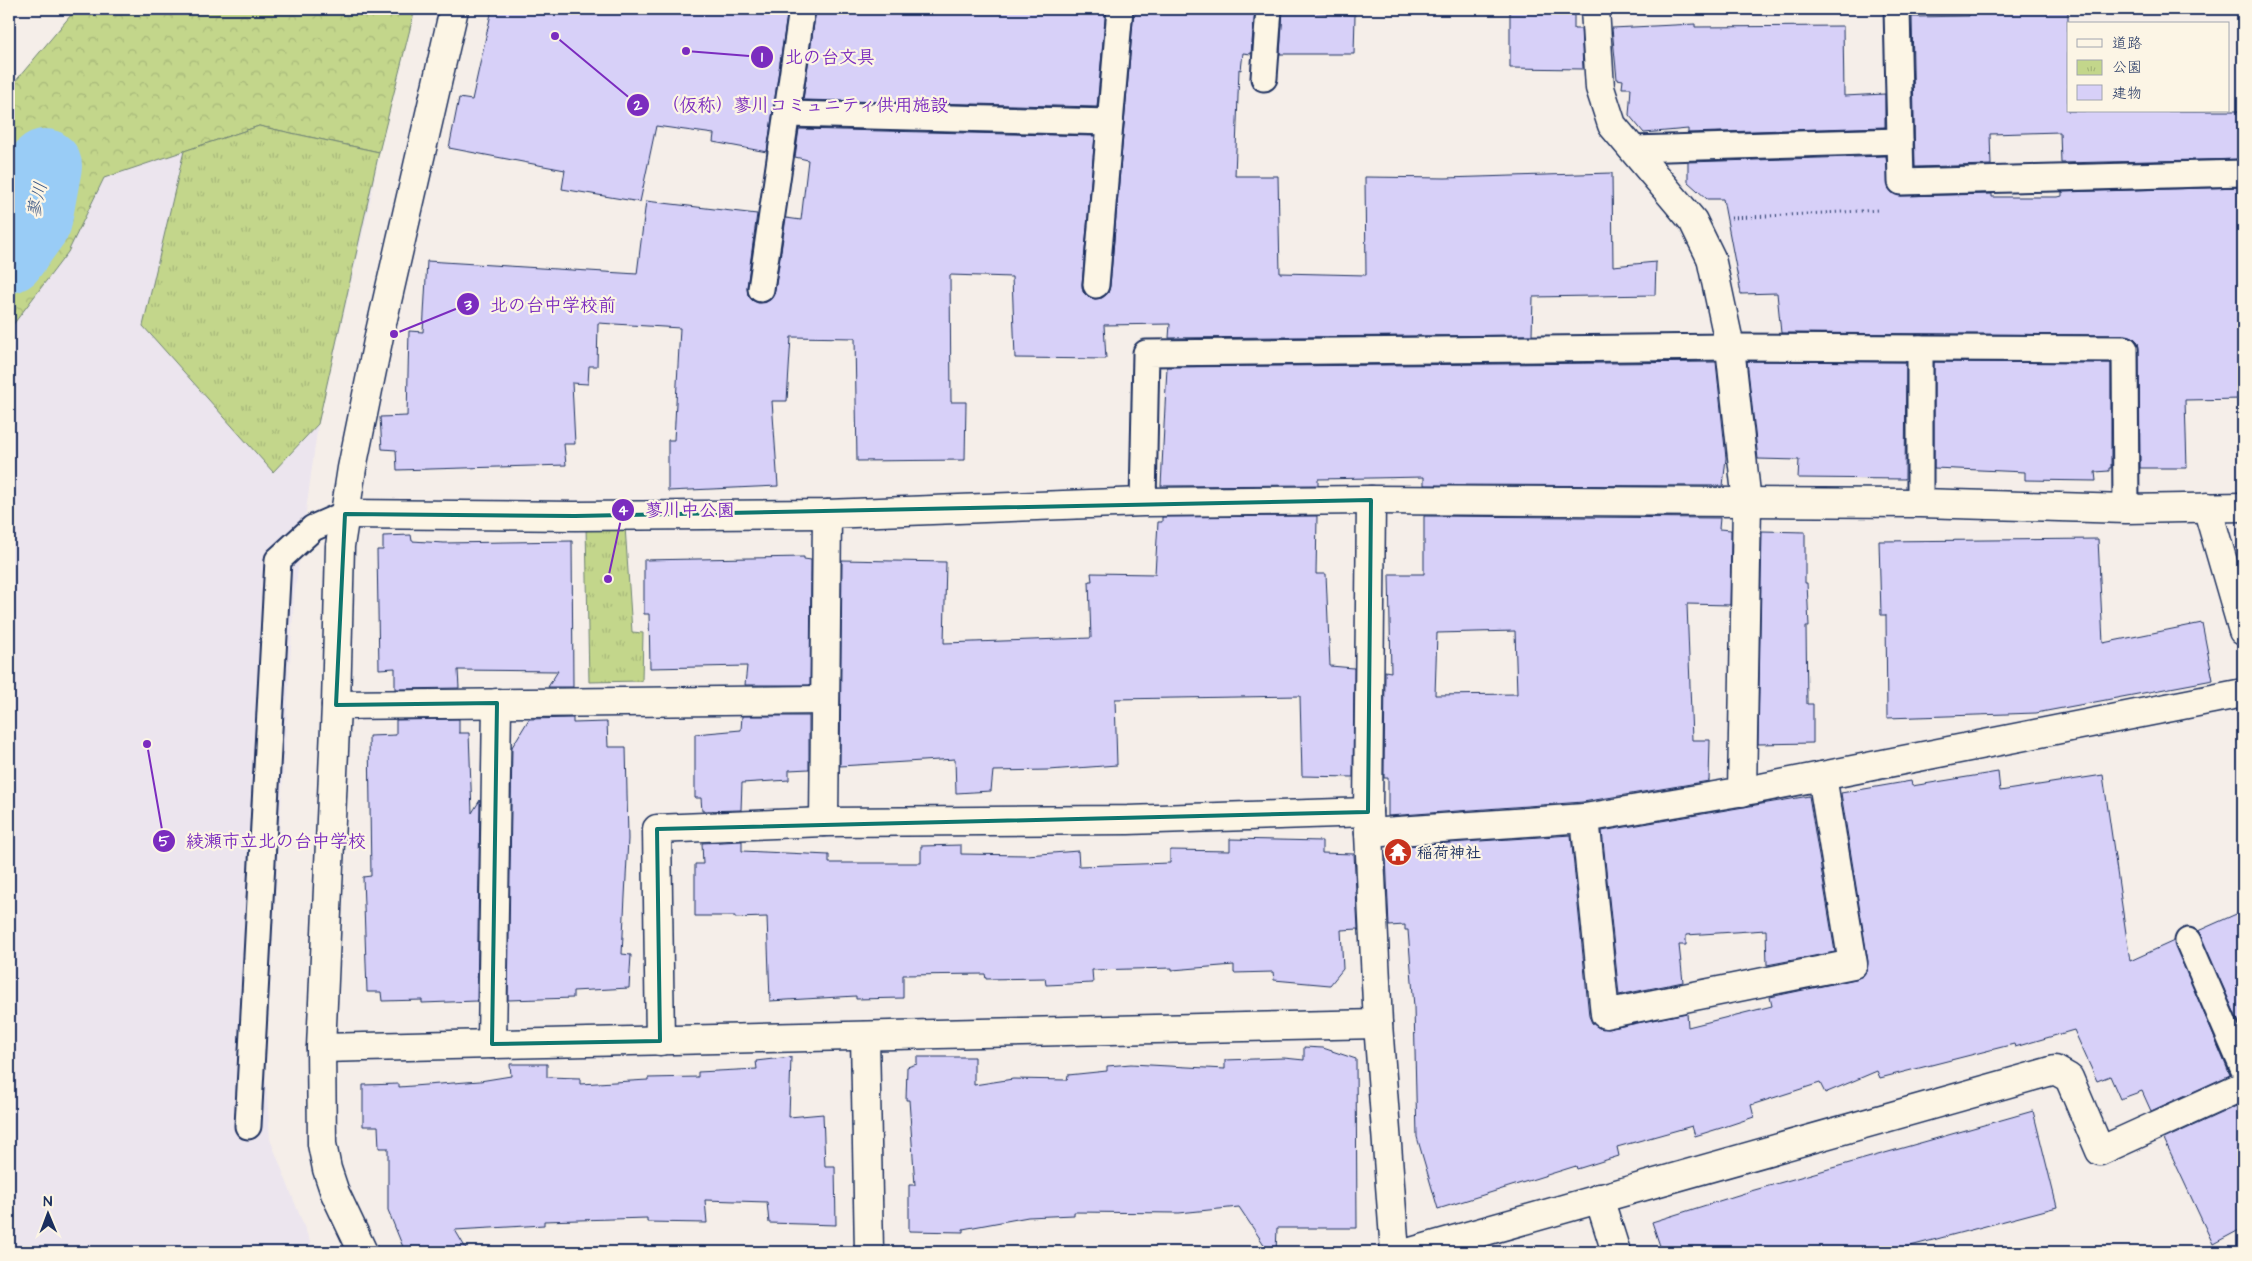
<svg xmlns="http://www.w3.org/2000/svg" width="2252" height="1261" viewBox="0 0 2252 1261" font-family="'Architects Daughter','Klee One',sans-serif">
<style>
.built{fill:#ece5ee}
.forest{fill:url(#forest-crowns);stroke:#6f8274}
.park{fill:url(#park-tufts);stroke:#6f8274}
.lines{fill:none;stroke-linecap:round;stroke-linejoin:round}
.river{stroke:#99ccf6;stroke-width:74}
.building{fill:#d7d0f8;stroke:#1b2f5e;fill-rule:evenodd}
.lane-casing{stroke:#1b2f5e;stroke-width:29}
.street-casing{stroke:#1b2f5e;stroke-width:31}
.path{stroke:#1b2f5e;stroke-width:3;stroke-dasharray:1 4;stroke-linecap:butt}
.lane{stroke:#fcf5e5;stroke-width:25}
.street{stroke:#fcf5e5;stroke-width:28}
.marked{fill:none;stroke:#0f766e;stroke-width:4;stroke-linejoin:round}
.labels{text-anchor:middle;stroke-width:4.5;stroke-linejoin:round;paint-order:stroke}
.poi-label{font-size:16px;font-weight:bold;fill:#1b2f5e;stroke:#fcf5e5;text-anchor:start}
.water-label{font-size:18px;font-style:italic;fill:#3a5684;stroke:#fcf5e5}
.leader{fill:none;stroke:#7b2cbf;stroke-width:2}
.callout-dot{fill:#7b2cbf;stroke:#fcf5e5;stroke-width:2}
.mark-label{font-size:15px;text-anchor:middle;font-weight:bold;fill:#fff}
.callout-label{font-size:18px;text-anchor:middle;font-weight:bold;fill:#7b2cbf;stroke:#fcf5e5;stroke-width:4.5;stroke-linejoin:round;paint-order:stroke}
</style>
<defs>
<pattern id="forest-crowns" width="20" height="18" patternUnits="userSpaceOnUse" patternTransform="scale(1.25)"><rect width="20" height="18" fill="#c3d68b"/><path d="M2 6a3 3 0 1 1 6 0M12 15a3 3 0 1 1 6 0" fill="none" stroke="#a7b87a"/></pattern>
<pattern id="park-tufts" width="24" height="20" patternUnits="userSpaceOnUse" patternTransform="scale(1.25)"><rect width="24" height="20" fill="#c3d68b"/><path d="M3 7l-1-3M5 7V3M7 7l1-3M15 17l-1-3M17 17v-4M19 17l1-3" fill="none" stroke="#a7b87a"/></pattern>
</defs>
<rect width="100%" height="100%" fill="#f5eee9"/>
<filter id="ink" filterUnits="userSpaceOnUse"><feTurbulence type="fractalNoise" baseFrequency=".02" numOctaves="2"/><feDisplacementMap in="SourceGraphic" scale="10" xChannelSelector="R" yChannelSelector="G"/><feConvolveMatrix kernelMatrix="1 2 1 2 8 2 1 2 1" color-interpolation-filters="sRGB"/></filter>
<g filter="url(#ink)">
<polygon class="built" points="259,126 379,152 370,202 318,424 294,598 265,1068 270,1139 314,1252 9,1252 9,330 68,252 104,178"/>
<polygon class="forest" points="76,9 415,9 379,152 259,126 104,178 68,252 9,330 9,89"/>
<g class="park">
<polygon points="259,126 379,152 318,424 273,472 143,326 184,151"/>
<polygon points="586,526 625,526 632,632 643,633 642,681 589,682"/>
</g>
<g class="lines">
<polyline class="river" points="9,256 35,220 45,166"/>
</g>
<g class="building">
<polygon points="492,9 788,9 767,152 713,142 714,134 656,126 640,202 562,189 565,170 449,148 459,98 472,100"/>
<polygon points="816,9 1106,9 1097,107 803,100"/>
<polygon points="1134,9 1255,9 1251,54 1243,53 1241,70 1239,69 1235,176 1278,176 1280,273 1366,275 1365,177 1445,178 1612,173 1613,266 1656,262 1655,295 1533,297 1532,335 1169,338 1170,324 1104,325 1106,359 1015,358 1012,277 950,275 951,402 966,402 965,460 857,461 855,338 791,337 787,401 772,401 778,486 668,491 668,440 674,440 680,328 598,323 597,366 589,366 588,384 572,383 575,444 564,444 566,465 397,470 396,450 382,449 380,417 407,416 409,331 423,332 427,261 637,274 646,201 757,214 747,287 748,295 752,300 758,303 766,302 772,298 775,291 786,218 801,220 808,160 795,157 799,129 1095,136 1082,284 1083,292 1088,297 1095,299 1102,298 1108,293 1110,286"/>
<polygon points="1510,9 1574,9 1574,29 1581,29 1583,69 1510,68"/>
<polygon points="1283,10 1355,15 1354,54 1280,54"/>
<polygon points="1969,12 2068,12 2068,111 2243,111 2243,159 2061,163 2060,132 1990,134 1991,165 1915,167 1912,17 1969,16"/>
<polygon points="1695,24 1695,27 1843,26 1844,96 1885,94 1885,127 1688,133 1688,129 1644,133 1629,115 1631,88 1622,88 1623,80 1617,79 1612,28"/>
<polygon points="1886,156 1889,189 1894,194 1901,196 1992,194 1992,197 2058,197 2062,196 2062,192 2243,187 2243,399 2185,400 2187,468 2140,468 2139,349 2138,342 2133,337 2125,335 1781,333 1777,293 1741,294 1723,199 1707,199 1688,182 1688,162"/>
<polygon points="1747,361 1906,362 1905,479 1798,478 1799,460 1758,459"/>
<polygon points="1716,362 1726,458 1723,486 1424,485 1424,477 1318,479 1318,485 1161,486 1167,367"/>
<polygon points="1934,362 2111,363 2111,468 2109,468 2109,471 2095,472 2096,481 2025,480 2025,472 1934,468"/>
<polygon points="1317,516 1316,574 1326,574 1330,666 1354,668 1353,777 1302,776 1300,696 1115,699 1117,765 1049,770 993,771 991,791 956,793 955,759 840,766 842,560 946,562 944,643 1091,638 1089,581 1092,581 1091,573 1155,574 1158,522 1162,522 1162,517"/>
<path d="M1424 516 1720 518 1719 529 1731 530 1730 605 1687 604 1692 740H1710L1709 781 1583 802 1388 816V778H1384L1385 671 1391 672 1389 574H1424ZM1515 631 1517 694 1435 695 1437 633Z"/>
<polygon points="1762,531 1805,532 1805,583 1807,583 1809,627 1806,627 1807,704 1813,704 1813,743 1758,744"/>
<polygon points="411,535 412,541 444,543 572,541 573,687 548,687 558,671 458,670 459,688 395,689 395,668 379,669 377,550 383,550 383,536"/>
<polygon points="2098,539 2103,643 2202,623 2213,680 2036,713 1887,718 1886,615 1881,615 1879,541"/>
<polygon points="804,557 804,559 811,560 810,685 745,685 747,666 650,668 649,614 644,614 644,560"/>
<polygon points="742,716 809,716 809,769 789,770 789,780 742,783 741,810 702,811 701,798 695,798 695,734 741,730"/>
<polygon points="573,718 573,723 607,722 608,747 626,747 628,839 622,954 631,955 629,988 573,991 573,998 508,1000 512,747 529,719"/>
<polygon points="459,719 459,733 469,733 472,813 480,800 477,1001 422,1003 422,1000 382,1001 381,992 367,992 363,877 371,876 369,736 396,735 396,720"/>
<polygon points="1998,772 2000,791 2103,775 2130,961 2174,941 2230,1075 2151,1111 2142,1091 2120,1099 2110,1076 2097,1081 2074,1030 2015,1047 2014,1044 1880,1078 1877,1071 1825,1093 1820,1083 1751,1105 1754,1117 1721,1128 1695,1136 1692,1126 1617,1147 1619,1156 1577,1169 1576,1166 1438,1209 1417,1137 1414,1007 1408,930 1405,930 1405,925 1389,926 1386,855 1389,855 1389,847 1571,835 1589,1016 1592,1023 1599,1028 1608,1029 1687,1013 1688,1027 1772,1006 1770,997 1856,979 1863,976 1867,970 1868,961 1841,793 1911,781 1912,786"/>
<polygon points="1809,796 1835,952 1767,965 1766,930 1686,935 1686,945 1679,945 1683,982 1619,995 1602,831"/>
<polygon points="1230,839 1322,841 1322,853 1354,854 1358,929 1341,930 1343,969 1330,985 1274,980 1273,972 1234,973 1234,965 1172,970 1172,968 1092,970 1093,983 1046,985 1045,978 986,979 985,974 903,975 903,998 856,999 856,996 770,1001 767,917 735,918 735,916 695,916 695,864 703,864 702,843 742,841 742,851 829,855 829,863 921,863 921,846 961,845 961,854 1027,855 1078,851 1079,866 1170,863 1170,850 1230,851"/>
<polygon points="2243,911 2243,1032 2198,931"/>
<polygon points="1304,1047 1323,1048 1356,1059 1357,1228 1277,1228 1276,1252 1269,1252 1239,1207 1179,1213 1074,1212 1074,1215 1028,1217 963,1229 963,1232 909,1231 909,1185 915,1185 909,1100 906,1100 907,1067 917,1064 917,1057 974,1057 974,1085 1013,1079 1067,1080 1068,1075 1107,1071 1107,1066 1131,1064 1225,1069 1225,1060 1284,1058 1304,1060"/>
<polygon points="791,1057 789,1117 823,1114 825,1166 835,1166 836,1225 769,1223 767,1202 705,1200 707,1223 647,1222 647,1218 544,1221 544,1225 455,1230 468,1252 405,1252 388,1210 388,1148 379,1148 378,1126 363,1126 363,1085 399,1084 399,1087 480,1081 511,1076 510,1064 547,1064 547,1077 580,1078 580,1084 648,1080 648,1078 698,1077 698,1072 757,1069 756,1061"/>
<polygon points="2243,1103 2243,1228 2213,1244 2164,1139"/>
<polygon points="2033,1111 2057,1207 1888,1252 1662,1252 1652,1222 1751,1191"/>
</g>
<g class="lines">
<defs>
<g id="lane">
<polyline points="1897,9 1901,182 2243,173"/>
<polyline points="1264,78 1269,9"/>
<polyline points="787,114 1110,122"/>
<polyline points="1633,149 1900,141"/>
<polyline points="1096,285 1120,9"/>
<polyline points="761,289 802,9"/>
<polyline points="1143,502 1146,353 1730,347 2125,349 2126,509"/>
<polyline points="1920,503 1920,348"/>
<polyline points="2188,941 2243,1068"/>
<polyline points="248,1126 278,560 313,528 345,514"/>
</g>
<g id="street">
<polyline points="1595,9 1600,88 1612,125 1693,221 1711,258 1730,347 1747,503 1742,792"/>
<polyline points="1371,500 1368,812 1378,1024 1395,1252"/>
<polyline points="2207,507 2243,631"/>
<polyline points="345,514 575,516 827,514 1143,502 1371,500 1920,503 2126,509 2243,507"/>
<polyline points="336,705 825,700"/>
<polyline points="1585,818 1605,1014 1853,964 1822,776"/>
<polyline points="824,822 827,514"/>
<polyline points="1369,833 1585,818 1756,789 2243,693"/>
<polyline points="865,1036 869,1252"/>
<polyline points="660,1041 657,829 824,822 1128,820 1368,812"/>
<polyline points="492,1044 497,703"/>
<polyline points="321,1048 1378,1024"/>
<polyline points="1599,1198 1616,1252"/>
<polyline points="363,1252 335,1193 327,1169 322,1144 321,1048 336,705 340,546 352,468 379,336 454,9"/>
<polyline points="1411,1252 2055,1070 2069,1078 2100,1151 2243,1086"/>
</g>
</defs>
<use href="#lane" class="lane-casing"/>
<use href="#street" class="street-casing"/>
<polyline class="path" points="1731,218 1879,210"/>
<use href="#lane" class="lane"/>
<use href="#street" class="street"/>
</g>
</g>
<path class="marked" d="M1371 500 1368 812 657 829 660 1041 492 1044 497 703 336 705 345 514 575 516Z"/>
<defs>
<symbol id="temple-disc" viewBox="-11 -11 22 22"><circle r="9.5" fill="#c8321e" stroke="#fcf5e5"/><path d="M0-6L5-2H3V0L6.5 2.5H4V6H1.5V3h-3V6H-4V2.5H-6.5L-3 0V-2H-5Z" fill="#fff"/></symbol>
</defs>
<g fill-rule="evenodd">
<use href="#temple-disc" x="1382" y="836" width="32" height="32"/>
</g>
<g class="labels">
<g class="poi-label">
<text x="1417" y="858">稲荷神社</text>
</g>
<g class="water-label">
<text transform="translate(37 200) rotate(-77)" y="6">蓼川</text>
</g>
</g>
<path class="leader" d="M686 51L762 57M555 36L638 105M394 334L468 304M608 579L623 510M147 744L164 841"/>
<g class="callout-dot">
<circle cx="686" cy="51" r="5"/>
<circle cx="555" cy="36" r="5"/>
<circle cx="394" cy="334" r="5"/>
<circle cx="608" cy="579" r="5"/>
<circle cx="147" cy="744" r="5"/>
<circle cx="762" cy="57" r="12"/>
<circle cx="638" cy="105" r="12"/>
<circle cx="468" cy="304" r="12"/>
<circle cx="623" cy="510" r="12"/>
<circle cx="164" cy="841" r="12"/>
</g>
<g class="mark-label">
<text x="762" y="62">1</text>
<text x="638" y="110">2</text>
<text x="468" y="310">3</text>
<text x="623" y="515">4</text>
<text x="164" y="846">5</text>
</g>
<g class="callout-label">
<text x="830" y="63">北の台文具</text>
<text x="805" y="111">（仮称）蓼川コミュニティ供用施設</text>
<text x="553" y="311">北の台中学校前</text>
<text x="690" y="516">蓼川中公園</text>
<text x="276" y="847">綾瀬市立北の台中学校</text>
</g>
<rect width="2252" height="1261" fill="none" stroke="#fcf5e5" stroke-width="30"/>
<rect x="15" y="15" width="2222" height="1231" fill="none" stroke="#1b2f5e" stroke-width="2" filter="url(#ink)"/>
<rect x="2067" y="22" width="162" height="90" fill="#fcf5e5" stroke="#a2a6af"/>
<rect x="2077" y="39" width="25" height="8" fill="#fcf5e5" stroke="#a2a6af"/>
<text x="2112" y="48" font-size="15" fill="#1b2f5e">道路</text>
<rect x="2077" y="60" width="25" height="15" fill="url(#park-tufts)" stroke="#a2a6af"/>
<text x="2112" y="72" font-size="15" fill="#1b2f5e">公園</text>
<rect x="2077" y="85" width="25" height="15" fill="#d7d0f8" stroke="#a2a6af"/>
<text x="2112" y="98" font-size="15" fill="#1b2f5e">建物</text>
<g transform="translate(48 1214) rotate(359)" stroke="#fcf5e5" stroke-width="4" paint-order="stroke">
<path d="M0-4L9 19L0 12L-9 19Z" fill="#1b2f5e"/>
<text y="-8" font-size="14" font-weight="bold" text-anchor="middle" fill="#1b2f5e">N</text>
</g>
</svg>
